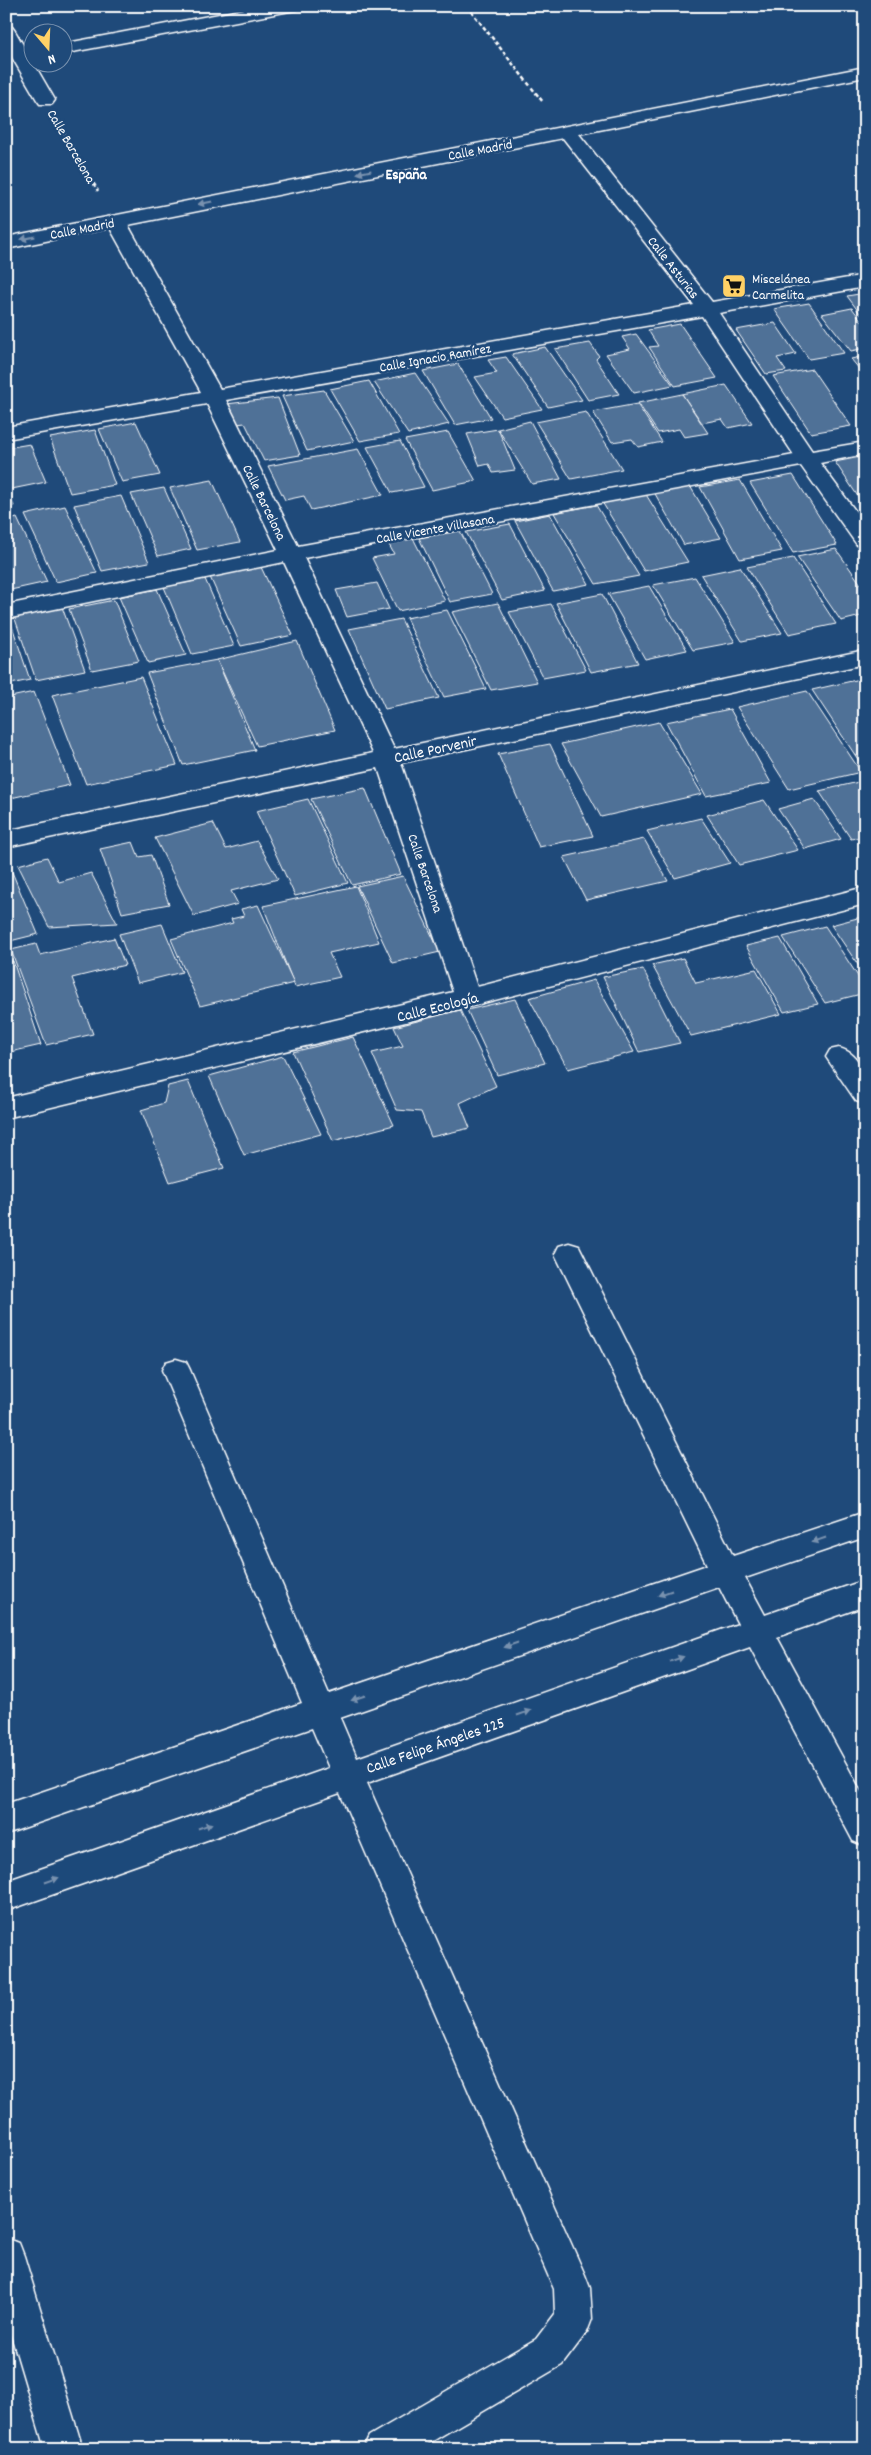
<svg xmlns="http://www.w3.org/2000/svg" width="871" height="2455" viewBox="0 0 871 2455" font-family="Dekko,sans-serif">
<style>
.building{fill:#507197;stroke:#fff}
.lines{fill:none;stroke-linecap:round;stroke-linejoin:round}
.minor-casing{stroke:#fff;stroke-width:3}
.path{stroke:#fff;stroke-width:2.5;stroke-dasharray:4 2.5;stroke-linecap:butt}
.minor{fill:#1f4a7a;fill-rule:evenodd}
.oneway{fill:#7992af}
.labels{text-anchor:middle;stroke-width:5;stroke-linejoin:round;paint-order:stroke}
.far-street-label{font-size:14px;fill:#fff;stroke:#1f4a7a}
.far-poi-label{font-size:14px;fill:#fff;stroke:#1f4a7a;text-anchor:start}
.far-neighbourhood-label{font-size:15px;font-weight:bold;fill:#fff;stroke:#1f4a7a}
.street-label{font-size:16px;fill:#fff;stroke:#1f4a7a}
</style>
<rect width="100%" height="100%" fill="#1f4a7a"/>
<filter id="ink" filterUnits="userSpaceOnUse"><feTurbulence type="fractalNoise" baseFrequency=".02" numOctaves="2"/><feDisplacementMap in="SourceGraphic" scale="10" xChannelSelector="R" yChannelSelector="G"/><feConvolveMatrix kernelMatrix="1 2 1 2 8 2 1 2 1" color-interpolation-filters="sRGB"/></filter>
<g filter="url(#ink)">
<g class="building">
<polygon points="865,293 865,320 847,296"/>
<polygon points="809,303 844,353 809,359 774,309"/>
<polygon points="852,308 865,325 865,348 851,351 822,314"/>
<polygon points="775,323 796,354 777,358 786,371 766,374 736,330"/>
<polygon points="680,324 717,378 675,386 649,347 658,346 648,330"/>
<polygon points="636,334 673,385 634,393 606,354 630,349 622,337"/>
<polygon points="590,343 599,356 596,359 619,394 588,400 555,349"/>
<polygon points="545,347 582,400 548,407 512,354"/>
<polygon points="865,356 865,376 851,359"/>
<polygon points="506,357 542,409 502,417 475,377 497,373 488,360"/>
<polygon points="458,364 491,418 455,425 423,371"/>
<polygon points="812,369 851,426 811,433 773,376"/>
<polygon points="415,373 449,424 408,434 374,382"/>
<polygon points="369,381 399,434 360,441 330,389"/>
<polygon points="726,385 752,423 728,428 722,419 702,423 682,394"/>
<polygon points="324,390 354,441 307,451 282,396"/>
<polygon points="682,394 708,433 684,437 679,429 658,433 638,403"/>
<polygon points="278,398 300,455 264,461 245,423 237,424 226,404"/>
<polygon points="637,404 662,442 638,447 632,439 612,442 593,412"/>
<polygon points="586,412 622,469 571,479 536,422"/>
<polygon points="530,421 561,479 532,484 498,429"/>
<polygon points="136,422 160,475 122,482 99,429"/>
<polygon points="498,429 515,470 493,473 489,464 480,466 467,434"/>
<polygon points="95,430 115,485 70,493 50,438"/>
<polygon points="448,432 476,481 432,490 405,440"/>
<polygon points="400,441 424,487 392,493 367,447"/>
<polygon points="30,444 46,482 7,490 14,506 6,508 6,448"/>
<polygon points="358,449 383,495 311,510 304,496 285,500 268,466"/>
<polygon points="865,456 865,507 835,462"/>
<polygon points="793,475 837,545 793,553 750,483"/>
<polygon points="212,480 240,542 197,550 170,488"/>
<polygon points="740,480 782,551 740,559 700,487"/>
<polygon points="690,486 721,538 684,545 654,492"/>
<polygon points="164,488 191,549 158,556 131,494"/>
<polygon points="645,493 688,562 644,571 602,502"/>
<polygon points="121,496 149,562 102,571 74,505"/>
<polygon points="596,505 639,576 596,584 554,513"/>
<polygon points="65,506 97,573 56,582 25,515"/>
<polygon points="550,514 589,584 553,591 515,521"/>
<polygon points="17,518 47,582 6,591 6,521"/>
<polygon points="510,524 545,591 502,600 466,532"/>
<polygon points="460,531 492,594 450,602 419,538"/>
<polygon points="412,536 445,601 398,611 372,558 394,554 387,541"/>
<polygon points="836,549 865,590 865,615 841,621 797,557"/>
<polygon points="793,558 836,624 789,634 747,567"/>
<polygon points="261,567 293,635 241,646 210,577"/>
<polygon points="740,567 782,633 742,641 701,575"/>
<polygon points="695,577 735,642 693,650 653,585"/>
<polygon points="205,579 234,646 192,654 164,587"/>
<polygon points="377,583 389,609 347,617 336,590"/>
<polygon points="649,586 687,650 645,659 608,594"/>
<polygon points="157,589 186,655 148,663 119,597"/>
<polygon points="602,594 638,663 591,672 556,603"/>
<polygon points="114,600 139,661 92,670 69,609"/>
<polygon points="498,603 537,682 491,690 452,612"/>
<polygon points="551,604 586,670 543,678 509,612"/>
<polygon points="62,607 85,670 36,680 14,616"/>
<polygon points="447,610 486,689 444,697 406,618"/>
<polygon points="6,617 9,617 30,680 6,685"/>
<polygon points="401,619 439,698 385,709 349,629"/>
<polygon points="297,641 335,730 257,746 217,660"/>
<polygon points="217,660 255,750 183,765 147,673"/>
<polygon points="141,677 177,765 86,784 52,695"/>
<polygon points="865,678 865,770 812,690"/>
<polygon points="807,691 861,772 789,789 737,707"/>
<polygon points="34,692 70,785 6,799 6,698"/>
<polygon points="730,709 771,783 706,796 666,722"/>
<polygon points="659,722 702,794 601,817 561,744"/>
<polygon points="550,744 593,836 539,847 498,754"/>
<polygon points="863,781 865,836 851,839 819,791"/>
<polygon points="365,788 401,874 352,885 311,799"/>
<polygon points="308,799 348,883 295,896 256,811"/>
<polygon points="814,799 841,839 805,849 778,809"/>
<polygon points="764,800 798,850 739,865 707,815"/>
<polygon points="701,818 730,863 675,878 647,831"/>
<polygon points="213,823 226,849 257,841 278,879 231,891 238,904 194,916 155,838"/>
<polygon points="644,839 668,881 586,900 564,857"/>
<polygon points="133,842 139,857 151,855 169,904 122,913 100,849"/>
<polygon points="47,857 59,882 91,873 117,923 49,927 18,865"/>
<polygon points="12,872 38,934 6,942 6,873"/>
<polygon points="403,876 440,952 393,963 357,886"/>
<polygon points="356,886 379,942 329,953 340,977 295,987 263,906"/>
<polygon points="258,905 294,983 200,1006 171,939 233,923 231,919 244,916 241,909"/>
<polygon points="865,916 865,975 831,925"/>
<polygon points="162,924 182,972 138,983 119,934"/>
<polygon points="825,926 865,987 865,993 825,1003 783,937"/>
<polygon points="114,938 125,965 72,978 93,1034 46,1045 11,950 36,944 40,955"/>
<polygon points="780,938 818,1004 784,1012 746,946"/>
<polygon points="683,958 696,983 756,969 781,1014 691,1036 652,965"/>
<polygon points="13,961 41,1045 6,1053 6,962"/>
<polygon points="643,969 680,1043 639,1052 603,977"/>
<polygon points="594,980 634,1052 568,1069 529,998"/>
<polygon points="515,999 545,1063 497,1075 467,1010"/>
<polygon points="460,1010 496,1086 460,1103 470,1128 431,1137 421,1112 397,1110 372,1053 403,1046 394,1027"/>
<polygon points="353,1037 394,1125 333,1141 293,1052"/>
<polygon points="283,1056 321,1134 244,1155 209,1076"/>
<polygon points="188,1081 224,1168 170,1182 141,1110 164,1103 168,1086"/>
</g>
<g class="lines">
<defs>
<g id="minor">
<polygon points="261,6 298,6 296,10 290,11 62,54 62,44"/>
<polygon points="6,26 12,27 15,31 55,100 52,104 40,104 37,100 6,47"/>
<path d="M865 67V77L579 134 712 302 865 275V287L719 313 812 451 865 442V454L820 463 865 524V547L857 545 801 466 304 558 394 749 865 650V664L401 763 477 987 865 887V904L468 1007 6 1118V1098L453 992 378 768 6 847V831L373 753 284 562 6 619V605L278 550 207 404 6 439V427L201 392 110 228 6 249V237ZM563 138 694 305 220 389 128 225ZM702 316 794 455 298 546 226 400Z"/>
<path d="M839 1048C865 1055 865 1081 865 1104L856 1101 826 1057 830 1050Z"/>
<path d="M569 1243 579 1246 583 1254 733 1556 865 1512V1537L745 1578 765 1615 865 1580V1606L777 1637 865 1799V1846L853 1841 750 1647 367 1783 585 2275 590 2288 592 2319 587 2332 562 2365 419 2449H363L369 2436 536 2339 555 2314 554 2289 340 1793 6 1911V1881L329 1768 312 1728 6 1834V1804L302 1703 162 1370 166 1362 176 1359 186 1362 190 1370 329 1694 707 1565 555 1254 559 1246ZM719 1587 738 1624 357 1758 340 1718Z"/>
<polygon points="6,2238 19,2243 24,2256 83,2449 45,2449 6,2318"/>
</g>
</defs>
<use href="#minor" class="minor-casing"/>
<g class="path">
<polyline points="467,6 543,102"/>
<polyline points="61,127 98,191"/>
</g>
<use href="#minor" class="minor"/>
</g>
<defs><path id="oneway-solid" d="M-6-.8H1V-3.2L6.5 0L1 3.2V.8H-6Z" transform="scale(1.25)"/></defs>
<g class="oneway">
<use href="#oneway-solid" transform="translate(364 172) rotate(169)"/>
<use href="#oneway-solid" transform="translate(205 203) rotate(169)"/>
<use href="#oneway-solid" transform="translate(28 238) rotate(169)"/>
<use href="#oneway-solid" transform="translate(819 1540) rotate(161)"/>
<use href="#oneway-solid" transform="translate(665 1593) rotate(161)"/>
<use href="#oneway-solid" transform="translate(511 1645) rotate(161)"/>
<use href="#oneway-solid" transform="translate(677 1659) rotate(-19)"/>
<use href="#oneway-solid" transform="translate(358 1698) rotate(161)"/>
<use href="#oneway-solid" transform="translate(524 1713) rotate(-19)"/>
<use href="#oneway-solid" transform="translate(205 1826) rotate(-19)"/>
<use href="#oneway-solid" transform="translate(52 1880) rotate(-19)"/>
</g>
</g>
<defs>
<symbol id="supermarket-square" viewBox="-11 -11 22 22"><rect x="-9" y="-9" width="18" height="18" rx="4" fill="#ffd166" stroke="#1f4a7a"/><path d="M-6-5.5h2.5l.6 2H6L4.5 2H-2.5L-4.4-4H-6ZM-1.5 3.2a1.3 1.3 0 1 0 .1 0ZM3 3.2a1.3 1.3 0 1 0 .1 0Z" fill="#111"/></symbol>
</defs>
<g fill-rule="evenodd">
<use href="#supermarket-square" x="720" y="272" width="28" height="28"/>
</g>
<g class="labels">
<g class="far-street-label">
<text transform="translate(72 146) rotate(60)" y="5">Calle Barcelona</text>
<text transform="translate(480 149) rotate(-11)" y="5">Calle Madrid</text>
<text transform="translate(82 228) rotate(-11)" y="5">Calle Madrid</text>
<text transform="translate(674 267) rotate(52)" y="5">Calle Asturias</text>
<text transform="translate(435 357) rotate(-10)" y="5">Calle Ignacio Ramírez</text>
<text transform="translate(265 502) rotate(64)" y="5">Calle Barcelona</text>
<text transform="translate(435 528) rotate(-10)" y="5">Calle Vicente Villasana</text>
<text transform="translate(426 873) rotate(71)" y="5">Calle Barcelona</text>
</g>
<g class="far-poi-label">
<text x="752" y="283">Miscelánea<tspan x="752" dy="16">Carmelita</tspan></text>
</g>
<g class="far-neighbourhood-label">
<text x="406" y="179">España</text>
</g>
<g class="street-label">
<text transform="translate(435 748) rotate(-12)" y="6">Calle Porvenir</text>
<text transform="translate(437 1006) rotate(-14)" y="6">Calle Ecología</text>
<text transform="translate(435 1744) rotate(-19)" y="6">Calle Felipe Ángeles 225</text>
</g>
</g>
<rect width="871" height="2455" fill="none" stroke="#1f4a7a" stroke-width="25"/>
<rect x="12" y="12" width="846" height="2430" fill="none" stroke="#fff" stroke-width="2" filter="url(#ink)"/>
<g transform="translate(48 48) rotate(161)"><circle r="24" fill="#1f4a7a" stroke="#7992af"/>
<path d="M0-4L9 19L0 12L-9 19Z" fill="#ffd166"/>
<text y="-8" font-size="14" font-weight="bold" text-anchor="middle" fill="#ffffff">N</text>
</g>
</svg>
